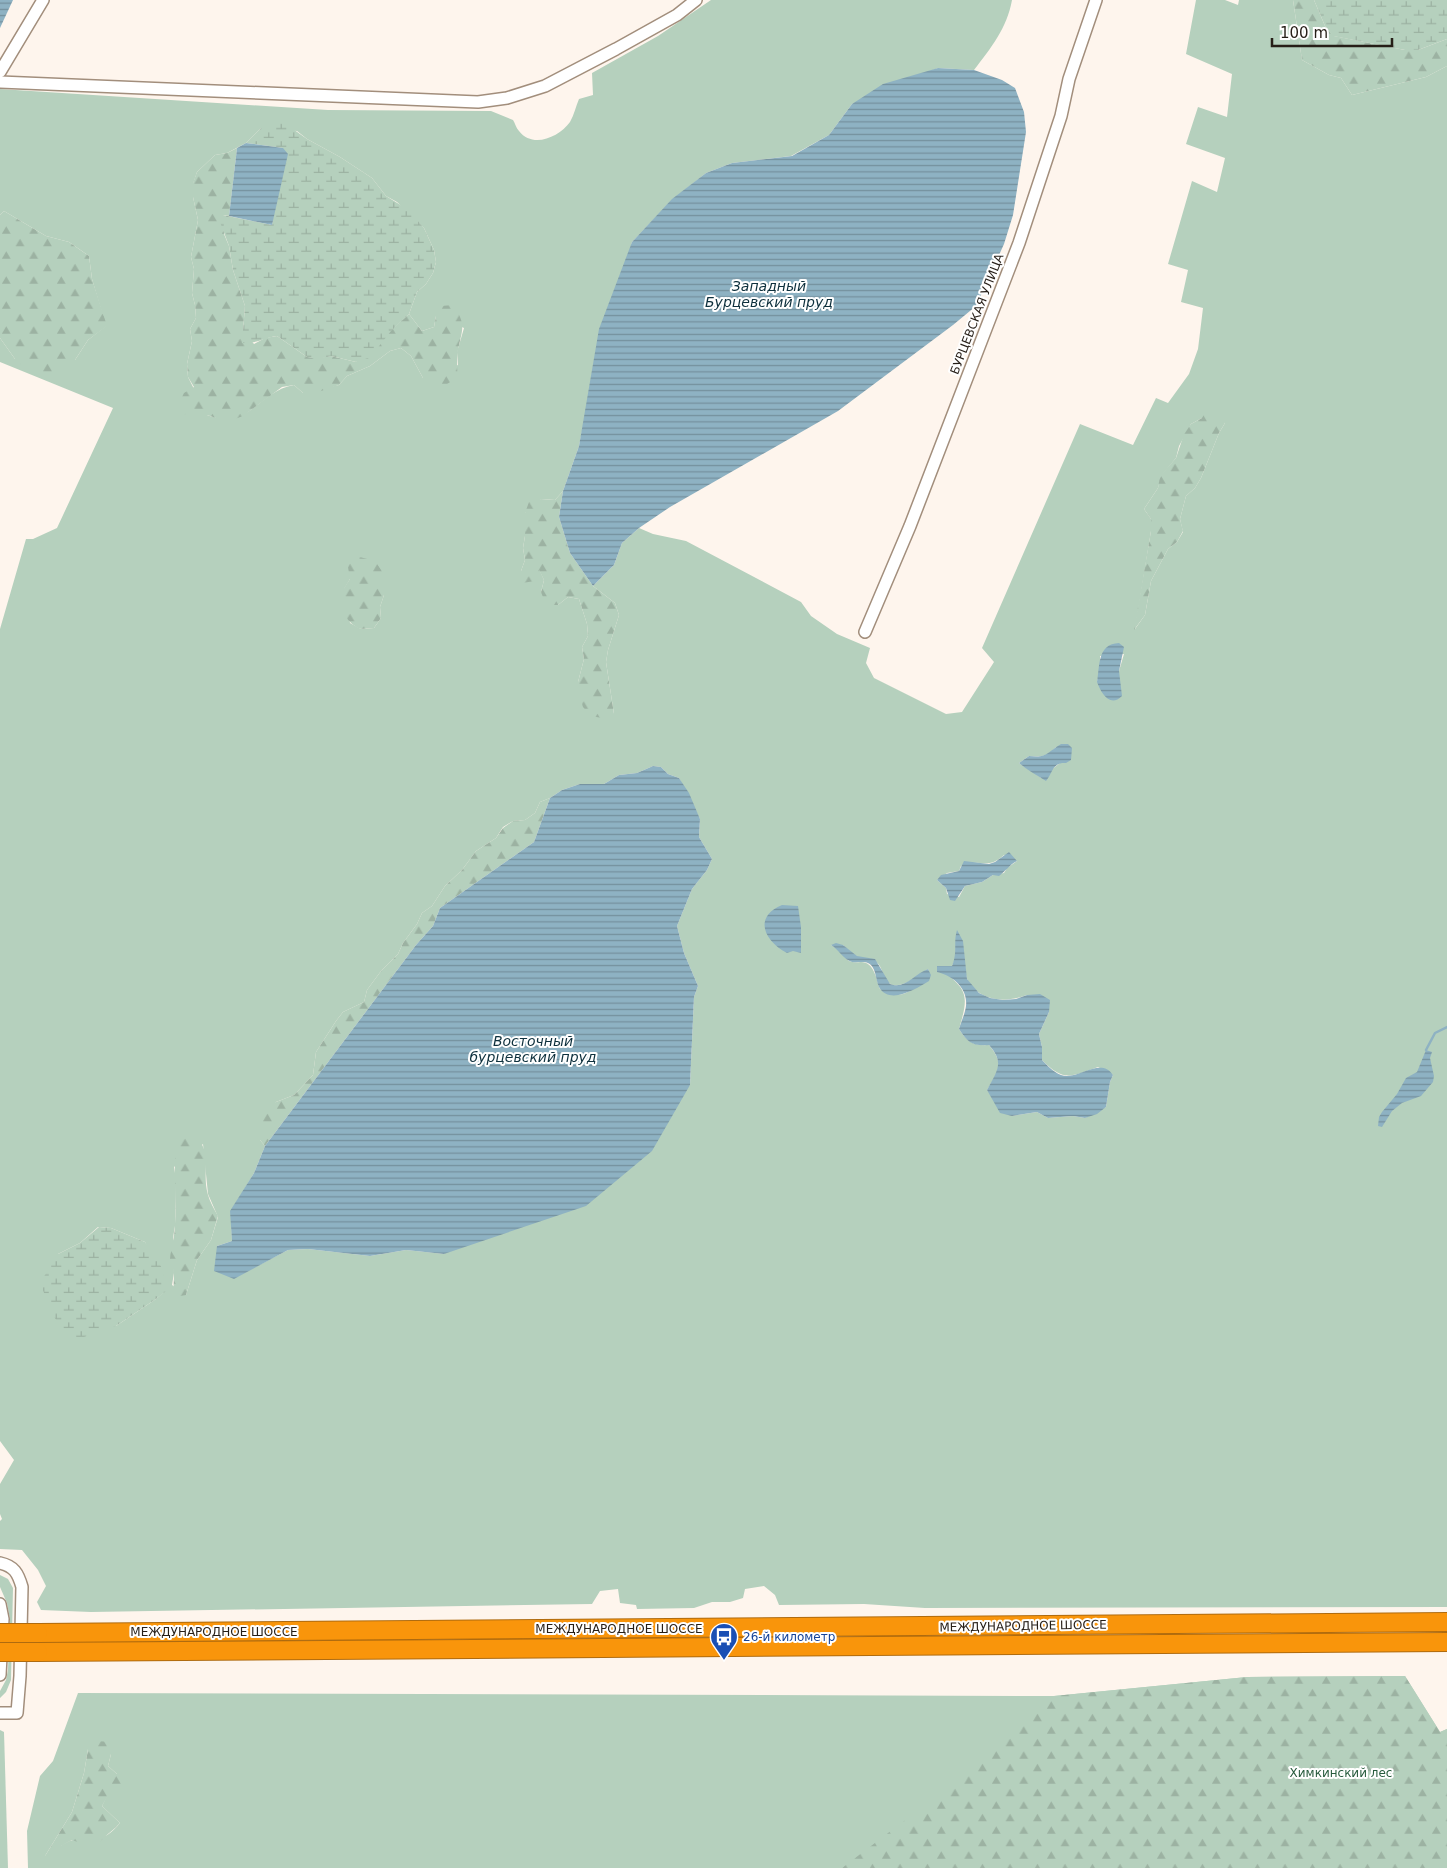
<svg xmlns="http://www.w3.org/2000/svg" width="1447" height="1868" viewBox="0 0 1447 1868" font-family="'DejaVu Sans',sans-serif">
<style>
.green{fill:#b5d0bd;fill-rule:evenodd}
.forest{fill:url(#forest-firs)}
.wetland{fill:url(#wetland-marsh)}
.water{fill:url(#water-rules)}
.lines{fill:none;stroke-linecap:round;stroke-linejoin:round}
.stream{stroke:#8eb2c3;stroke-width:2.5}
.minor-casing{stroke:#a28e7c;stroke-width:14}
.highway-casing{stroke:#af6b0f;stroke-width:20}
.minor{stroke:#fff;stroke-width:11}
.highway{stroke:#f9950b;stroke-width:18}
.highway-bridge-casing{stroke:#af6b0f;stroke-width:20;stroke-linecap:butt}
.highway-bridge{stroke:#f9950b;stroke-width:18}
.labels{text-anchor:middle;stroke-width:4;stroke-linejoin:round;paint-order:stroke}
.street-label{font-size:12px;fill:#261e17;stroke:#fff}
.transit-label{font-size:12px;fill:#164399;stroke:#fff;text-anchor:start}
.park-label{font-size:12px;fill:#275b3d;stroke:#fff}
.water-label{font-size:14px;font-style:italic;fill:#0e303d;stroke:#fff}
</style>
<defs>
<pattern id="forest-firs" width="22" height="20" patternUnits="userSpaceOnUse" patternTransform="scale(1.25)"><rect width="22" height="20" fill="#b5d0bd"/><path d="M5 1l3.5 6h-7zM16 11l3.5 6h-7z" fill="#9cb2a2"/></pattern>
<pattern id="wetland-marsh" width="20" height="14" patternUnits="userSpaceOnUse" patternTransform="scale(1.25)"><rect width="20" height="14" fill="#b5d0bd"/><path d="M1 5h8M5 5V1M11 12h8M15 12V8" fill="none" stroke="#9cb2a2"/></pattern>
<pattern id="water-rules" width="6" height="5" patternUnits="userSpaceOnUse" patternTransform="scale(1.25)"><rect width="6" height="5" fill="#8eb2c3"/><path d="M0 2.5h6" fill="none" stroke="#74909d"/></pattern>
</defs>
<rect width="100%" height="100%" fill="#fef5ed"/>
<g class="green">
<path d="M711 0H1012C1007 28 991 48 974 70L938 68 852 104 829 135 791 156 732 163 706 173 672 200 632 242 587 406 579 446 563 491 555 500 541 499 525 513V536L523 548 525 560 521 571 539 569 544 580 541 592 558 605 568 597 579 599 587 624 588 636 582 647 584 659 578 682 614 714 606 662 608 650 619 615 615 603 593 586 614 565 622 543 639 528 653 534 686 541 801 602 811 616 837 634 870 648 866 663 874 678 946 714 962 712 994 662 982 648 1080 424 1133 445 1156 398 1168 403 1189 374 1198 349 1203 308 1181 302 1188 270 1168 264 1192 181 1217 192 1225 158 1186 144 1198 107 1227 117 1232 74 1186 54 1196 0H1225L1238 5 1239 0H1293L1302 60 1329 75 1341 78 1352 95 1426 77 1447 66V1607L925 1608 864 1604 779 1605 775 1595 764 1586 745 1589 743 1598 730 1602H712L694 1608 637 1609 636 1605 620 1603 618 1589 600 1591 592 1604 91 1612 41 1610 37 1602 46 1586 38 1570 22 1550 0 1549V1521L2 1519 0 1514V1484L14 1460 0 1441V629L26 539H33L57 528 113 408 0 362V338L15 359 75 360 88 340 106 326 92 279 89 256 69 242 46 236 4 211 0 215V89L328 110 491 111 513 120C515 123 516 128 519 131 533 149 559 137 570 122 574 115 576 106 579 99L593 95 592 73 658 36ZM261 128 297 131 307 139 340 157 372 178 386 196 397 202 424 228 434 250 436 262 433 273 426 284 417 292 409 314 422 331 434 327 436 316 464 328 457 352 458 365 423 378 411 356 401 348 390 351 370 366 347 376 339 385 303 393 294 385C258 391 250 431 207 415L188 377 187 364 192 341 190 329 196 318 195 305 192 293 194 269 191 257 198 220 193 197V184L197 172 215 155 227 153 246 143ZM1202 418 1225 423 1219 433 1201 478 1195 488 1186 496 1180 519 1183 532 1177 542 1168 549 1151 581 1145 615 1135 629 1151 531V519L1144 509 1158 488 1161 476 1176 458 1179 446 1191 424ZM350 579 384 595 380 607 381 618 374 628 361 629 350 623 344 589ZM1124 654 1119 671 1097 682 1100 669V656ZM1056 747 1060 763 1041 778C1035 772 1026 769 1019 763L1029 756C1041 757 1047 757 1056 747ZM653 766 661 767 668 774 679 778 700 819 699 837 712 859 707 870 692 889 677 926 684 953 698 986 694 997 690 1085 444 1254 406 1250 370 1256 308 1249 288 1250 234 1278 217 1246 232 1241 231 1211 254 1173 265 1146 260 1140 276 1102 294 1095 313 1075 316 1052 336 1021 343 1012 364 1002 367 990 381 971 398 954 403 943 417 924 422 913 432 906 445 886 462 870 476 851 496 838 503 827 513 821 525 820 535 813 540 802 550 798 562 790 580 784H604L619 775 637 773ZM1004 855 1017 861 1007 868 1004 873 993 875 982 882 965 886 959 897 947 894 946 888 937 880 947 873 959 871 961 866C979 857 987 871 1004 855ZM956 935C959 944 962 953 964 962 966 968 965 975 968 981 981 1002 1006 1003 1027 995L1049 1012 1039 1034 1042 1047V1060C1064 1082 1070 1077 1098 1067L1113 1075 1110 1082 1106 1107 1085 1118 1073 1116 1048 1118 1037 1112 1012 1116 987 1090C998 1071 1005 1064 989 1045 974 1046 967 1042 959 1029 970 992 967 990 937 966H952L957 955ZM831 945H843C847 949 853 954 858 957 865 960 868 956 876 962 881 965 882 972 885 978 895 996 916 976 928 969L930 975C910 990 905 1002 880 989 876 978 874 962 861 962 857 962 854 963 849 961 843 956 839 949 831 945ZM203 1144 208 1194 218 1217 211 1240 197 1260 186 1295 172 1285 174 1273 173 1238 175 1226 176 1179 174 1167ZM98 1227 111 1228 145 1242 165 1291 156 1299 116 1326 58 1254 80 1243Z"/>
<polygon points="0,1575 8,1579 13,1588 11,1680 6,1692 0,1698 0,1691 6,1680 8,1670 10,1619 7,1603 0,1587"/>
<path d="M1405 1676 1440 1732 1447 1729V1868H28L27 1831 40 1776 53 1761 78 1693 1054 1696 1247 1677ZM88 1749 111 1754 108 1766 117 1774 102 1806 120 1823C102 1845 96 1835 73 1840 64 1842 54 1851 45 1856L72 1812 84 1773Z"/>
<polygon points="0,1730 4,1732 8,1868 0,1868"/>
</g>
<g class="forest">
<polygon points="1293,0 1314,0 1325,26 1334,36 1405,50 1418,50 1447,39 1447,66 1426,77 1352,95 1341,78 1329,75 1302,60"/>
<path d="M237 148 229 216 223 215 224 234 229 246 233 270 245 306 243 331 254 344 265 338 277 336 307 357 319 358 331 356 356 362 409 314 422 331 434 327 436 316 441 306 453 305C467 325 462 329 458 350 456 359 458 369 457 378L447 384H435L423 378 411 356 401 348 390 351 370 366 347 376 339 385 315 393H303L294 385 282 387 243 416 232 420 219 419 207 415 183 414 179 403 184 393 194 387 188 377 187 364 192 341 190 329 196 318 195 305 192 293 194 269 191 257 198 220 193 197V183L197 172 215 155 227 153Z"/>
<polygon points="4,211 46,236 69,242 89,256 92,279 107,326 88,340 75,360 57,375 33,375 15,359 0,338 0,215"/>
<polygon points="1208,408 1220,412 1225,423 1219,433 1201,478 1195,488 1186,496 1180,519 1183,531 1177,542 1168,549 1151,581 1145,615 1134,630 1151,531 1151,519 1144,509 1158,488 1160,476 1176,458 1184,434 1191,424 1202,418"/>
<polygon points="563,491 559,517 570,553 593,586 615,603 619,615 608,650 606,662 614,714 602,718 591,716 583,707 579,695 578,682 584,659 582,647 588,636 587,624 579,599 568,597 558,605 546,605 541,592 544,580 539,570 535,581 522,583 521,571 525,560 523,548 525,536 525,513 529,502 541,499 555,500"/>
<path d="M352 555 375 561 382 571 384 595 380 607 381 618 374 628C370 628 365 629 361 629 351 626 340 612 340 601 340 593 346 585 350 579L348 567Z"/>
<polygon points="550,798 534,842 440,908 433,926 416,945 265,1146 260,1140 259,1133 266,1110 276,1102 294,1095 313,1075 316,1052 336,1021 343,1012 364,1002 367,990 381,971 398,954 403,943 417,924 422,913 432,906 445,886 462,870 476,851 496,838 503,828 513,821 525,820 535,813 540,802"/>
<path d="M184 1130C218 1146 200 1167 208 1195 210 1202 214 1209 218 1216L211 1240 197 1260 186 1295 174 1297C173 1288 174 1282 174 1274 174 1268 170 1264 170 1259 171 1247 175 1236 175 1224 177 1193 171 1162 180 1131Z"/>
<polygon points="1405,1676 1440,1732 1447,1729 1447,1868 842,1868 975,1767 1054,1696 1247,1677"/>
<path d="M97 1741 110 1742 111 1754 108 1766 117 1774 124 1783 120 1795H108L102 1806 120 1823C112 1832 102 1837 95 1848L72 1840 61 1846 56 1857 45 1856 72 1812 84 1773 88 1749Z"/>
</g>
<g class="wetland">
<polygon points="1314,0 1447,0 1447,39 1418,50 1405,50 1333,36 1325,26"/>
<path d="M274 123 286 124 307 139 340 157 372 178 386 196 407 209 424 228 434 250 436 262 433 273 426 284 417 292 409 314 391 331 376 350 368 358 356 362 331 356 319 359 307 357 277 336C263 338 256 344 242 343L245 306 233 270 229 246 220 222 223 215 272 225 283 148 246 143 261 128Z"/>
<polygon points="99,1227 111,1228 145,1242 162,1268 166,1291 156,1299 116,1326 81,1338 69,1336 54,1317 40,1283 58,1254 80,1243"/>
</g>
<g class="water">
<polygon points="0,0 13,0 0,28"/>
<polygon points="938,68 974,70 1002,80 1015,88 1024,112 1026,132 1013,215 1004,244 976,306 953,325 838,411 670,507 639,528 622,543 614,565 593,586 570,553 559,517 563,491 579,446 599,329 632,242 672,199 706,173 732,163 792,156 829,135 852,104 883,84"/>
<polygon points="246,143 283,148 288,154 272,225 229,216 237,148"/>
<path d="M1119 643 1124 647 1119 671 1122 696C1110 708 1101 693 1097 682 1100 666 1097 644 1119 643Z"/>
<path d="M1061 744H1068L1072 748 1071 760 1066 763C1052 762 1053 773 1046 781 1037 775 1027 770 1019 763L1029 756C1048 758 1046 753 1061 744Z"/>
<polygon points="653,766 661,767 668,774 679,778 689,793 700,819 699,837 712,859 707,870 692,889 677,926 684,953 698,986 694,997 690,1085 652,1151 586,1206 444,1254 406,1250 370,1256 308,1249 288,1250 234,1279 214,1271 217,1246 232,1241 230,1211 254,1173 265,1146 416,945 433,926 440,908 534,842 550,798 562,790 580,784 604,784 619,775 637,773"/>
<path d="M1009 852 1017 861C1009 865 1006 871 999 876L993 875 982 882 965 886 955 901 950 900 946 888 937 880 941 875 959 871 964 861 989 864 995 862Z"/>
<path d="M782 905 798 906 801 927V953L793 951 787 953C764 941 753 917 782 905Z"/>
<path d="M957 930 963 941 967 979 979 993 990 998 1003 1000 1016 999 1027 995 1040 994 1050 1000 1049 1012 1039 1034 1042 1047V1060C1047 1065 1053 1072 1061 1075 1078 1081 1100 1056 1113 1075L1110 1082 1106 1107 1097 1114 1085 1118 1073 1116 1048 1118 1037 1112 1012 1116 1000 1113 987 1090C997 1071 1005 1063 989 1045 972 1046 968 1043 959 1029 961 1022 965 1014 966 1006 968 988 953 976 937 972V966H952C958 951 953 943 957 930Z"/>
<path d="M836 943 843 945 857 956 875 959 890 984C905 990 914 974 928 969L931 975 929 981C917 988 890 1006 879 987 876 981 876 970 871 965 866 960 858 963 852 962 844 960 838 949 831 945Z"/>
<polygon points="1426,1050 1432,1052 1430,1058 1434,1076 1433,1082 1421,1096 1402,1103 1392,1111 1382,1127 1378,1126 1379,1117 1382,1112 1397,1094 1406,1078 1417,1072"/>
</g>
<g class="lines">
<polyline class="stream" points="1426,1050 1435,1033 1447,1027"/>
<defs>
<g id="minor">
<polyline points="0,72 43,0"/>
<polyline points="0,82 478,102 507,98 545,86 616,49 677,15 696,0"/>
<polyline points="865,632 910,526 1019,243 1061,116 1069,79 1096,0"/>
<path d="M0 1563C14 1566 18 1573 22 1587L20 1676 17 1713H0"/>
<polyline points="0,1604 3,1619 0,1675"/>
</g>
<g id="highway">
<polyline points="38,1633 1447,1622"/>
<polyline points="38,1652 1447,1642"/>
</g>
</defs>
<use href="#minor" class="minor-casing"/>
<use href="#highway" class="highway-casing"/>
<use href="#minor" class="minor"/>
<use href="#highway" class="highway"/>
<defs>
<g id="highway-bridge">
<polyline points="0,1633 38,1633"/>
<polyline points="0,1652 38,1652"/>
</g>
</defs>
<use href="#highway-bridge" class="highway-bridge-casing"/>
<use href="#highway-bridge" class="highway-bridge"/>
</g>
<defs>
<symbol id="bus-pin" viewBox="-11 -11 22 30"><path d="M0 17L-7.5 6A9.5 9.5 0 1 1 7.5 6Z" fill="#1a4fb4" stroke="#fff"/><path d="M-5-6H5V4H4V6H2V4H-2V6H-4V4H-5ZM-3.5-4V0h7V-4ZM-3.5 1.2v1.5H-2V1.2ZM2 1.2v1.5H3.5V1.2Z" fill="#fff"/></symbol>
</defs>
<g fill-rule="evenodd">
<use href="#bus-pin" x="708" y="1621" width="32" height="43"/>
</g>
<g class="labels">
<g class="street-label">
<text transform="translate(977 314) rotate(-69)" y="4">БУРЦЕВСКАЯ УЛИЦА</text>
<text transform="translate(1023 1626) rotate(-1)" y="4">МЕЖДУНАРОДНОЕ ШОССЕ</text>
<text x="619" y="1633">МЕЖДУНАРОДНОЕ ШОССЕ</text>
<text x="214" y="1636">МЕЖДУНАРОДНОЕ ШОССЕ</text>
</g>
<g class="transit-label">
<text x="743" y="1641">26-й километр</text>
</g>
<g class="park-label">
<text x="1341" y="1777">Химкинский лес</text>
</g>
<g class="water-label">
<text x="769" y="291">Западный<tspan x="769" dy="16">Бурцевский пруд</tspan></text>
<text x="533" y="1046">Восточный<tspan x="533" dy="16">бурцевский пруд</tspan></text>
</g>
</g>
<path d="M1272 38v8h120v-8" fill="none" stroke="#261e17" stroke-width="2.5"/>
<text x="1280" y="38" font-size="15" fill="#261e17" stroke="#ffffff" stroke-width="4" paint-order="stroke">100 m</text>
</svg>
